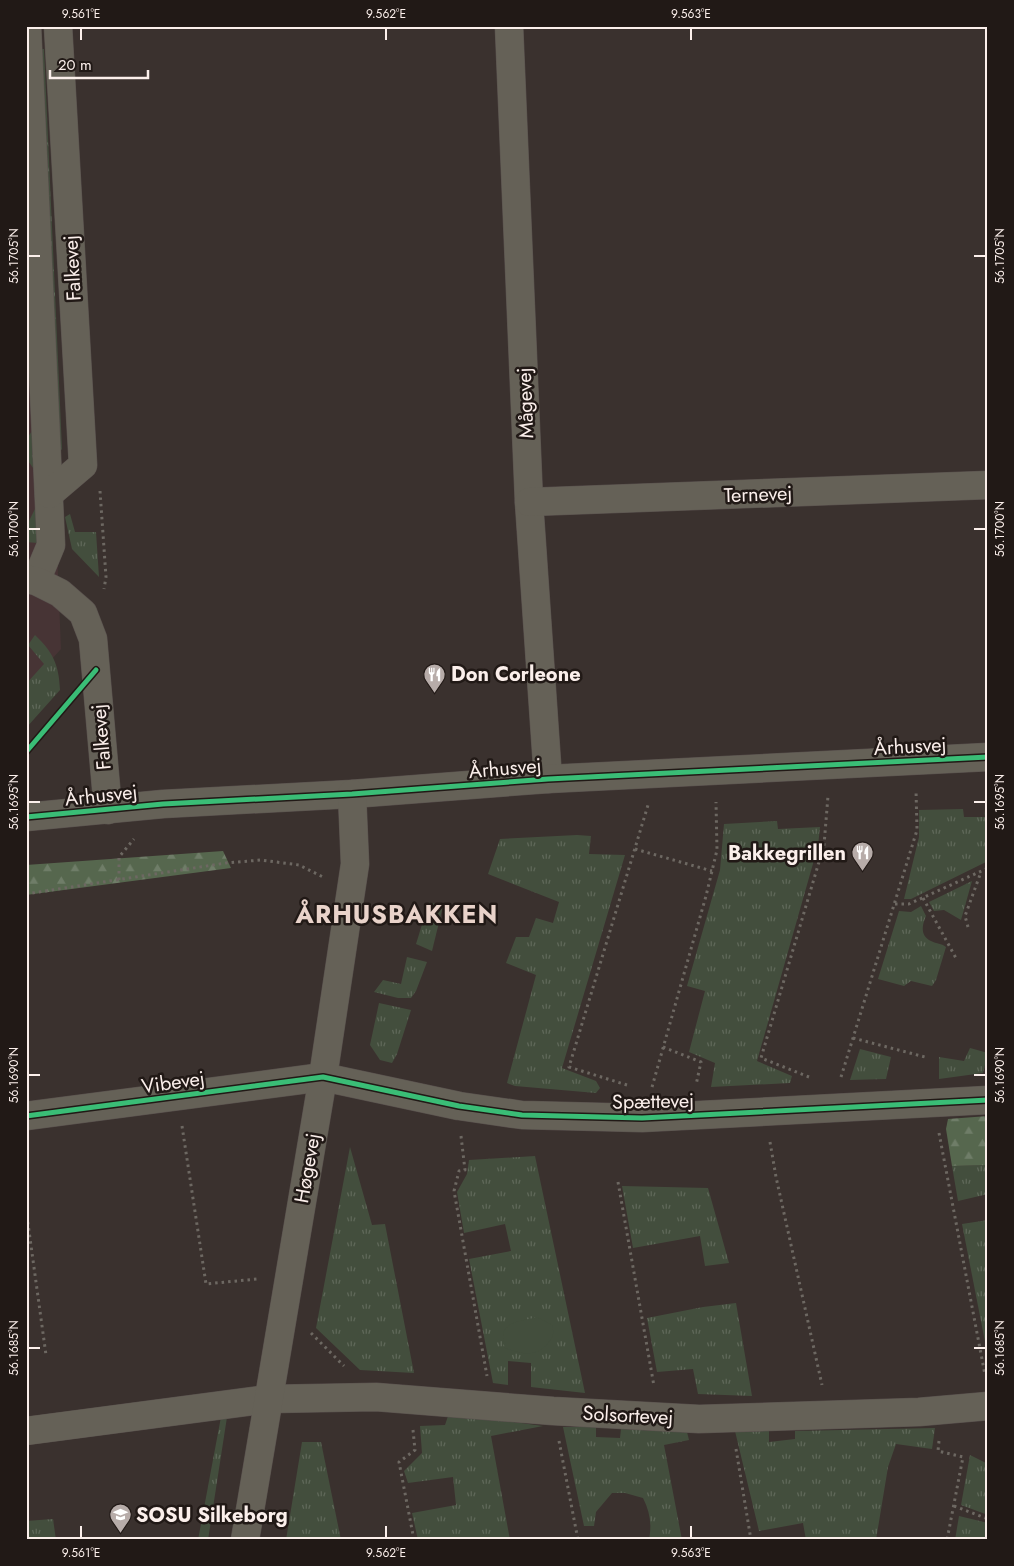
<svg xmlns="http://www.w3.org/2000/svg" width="1014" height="1566" viewBox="0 0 1014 1566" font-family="Jost,sans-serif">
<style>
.medical{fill:#473435}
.grass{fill:url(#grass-tufts)}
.forest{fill:url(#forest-firs)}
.park{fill:#434e3d}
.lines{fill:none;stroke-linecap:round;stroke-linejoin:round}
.minor-casing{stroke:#58504d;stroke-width:29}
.path{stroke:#6d6862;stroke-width:3;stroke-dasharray:2.5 4;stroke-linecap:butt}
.minor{stroke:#656157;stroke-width:28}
.cycleway-casing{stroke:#211916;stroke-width:8}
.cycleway{stroke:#3abd76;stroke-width:5}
.ticks{fill:none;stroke:#fbefeb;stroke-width:2}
.labels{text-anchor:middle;stroke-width:5;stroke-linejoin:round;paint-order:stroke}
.street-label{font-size:20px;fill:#fbefeb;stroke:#211916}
.poi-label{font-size:20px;font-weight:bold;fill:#fbefeb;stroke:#211916;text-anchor:start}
.district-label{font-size:25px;font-weight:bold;letter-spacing:1px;fill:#e9d3ca;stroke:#211916}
.neatline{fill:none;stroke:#fbefeb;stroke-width:2}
.ticks-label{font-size:12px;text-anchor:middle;fill:#fbefeb}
</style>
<defs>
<pattern id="grass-tufts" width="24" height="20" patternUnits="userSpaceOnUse" patternTransform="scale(1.25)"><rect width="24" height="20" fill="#434e3d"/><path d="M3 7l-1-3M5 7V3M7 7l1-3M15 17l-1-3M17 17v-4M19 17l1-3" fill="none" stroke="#5f6859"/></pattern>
<pattern id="forest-firs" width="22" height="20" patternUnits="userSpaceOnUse" patternTransform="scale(1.25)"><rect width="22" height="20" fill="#56674e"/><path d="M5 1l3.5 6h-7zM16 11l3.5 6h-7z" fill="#6f7d68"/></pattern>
</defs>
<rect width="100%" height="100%" fill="#3a312e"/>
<polygon class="medical" points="26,26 36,26 61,649 26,688"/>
<g class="grass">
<polygon points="37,49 44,49 62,449 59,453"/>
<polygon points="34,428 36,472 26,458 26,440"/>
<polygon points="35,509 44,510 38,543 26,542 26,527"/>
<polygon points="70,514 75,532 96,532 99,577 72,549 65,517"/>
<path d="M35 635C53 652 59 665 60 690L26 728V684L44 664 28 645Z"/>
<polygon points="963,809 964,817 985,817 984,810 988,825 988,861 911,899 904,899 919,837 919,810"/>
<polygon points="777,821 778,829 820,827 818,846 757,1061 792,1076 790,1083 711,1087 715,1063 689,1052 705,991 687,986 720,870 724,824"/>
<polygon points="577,835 591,836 589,854 625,855 562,1068 596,1081 600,1088 596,1093 515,1086 507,1083 536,975 506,963 516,937 529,937 536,918 553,923 559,902 488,874 500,839"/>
<polygon points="972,881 961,920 944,910 934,911 929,902"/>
<polygon points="429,902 443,906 432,951 416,944"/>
<path d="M921 906 926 916C922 925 920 936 931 941 937 944 941 943 946 947L936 980 932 986 911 981 904 986 878 979 899 911 911 912Z"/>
<polygon points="407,957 427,962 416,991 411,998 398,998 374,992 383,980 401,984"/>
<polygon points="379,1003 411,1010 397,1054 392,1063 380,1060 370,1045"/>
<polygon points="970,1048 988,1053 983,1073 939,1079 939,1057 964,1061"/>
<polygon points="860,1049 891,1057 886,1079 850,1080"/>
<polygon points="350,1147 372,1225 385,1224 414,1373 360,1370 316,1328"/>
<polygon points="535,1156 585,1393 531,1387 531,1363 508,1361 508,1385 493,1383 469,1259 511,1251 505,1224 464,1233 457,1192 467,1174 469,1160"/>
<polygon points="988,1165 988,1194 958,1201 952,1166"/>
<polygon points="622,1186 708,1188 729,1263 705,1266 700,1236 633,1248"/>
<polygon points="988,1220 988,1357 962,1224"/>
<polygon points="736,1303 752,1396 698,1394 693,1369 657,1372 647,1318 703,1307"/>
<polygon points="449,1413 543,1426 491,1436 510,1540 418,1540 412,1513 456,1505 453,1477 408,1483 404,1471 422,1453 420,1426 445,1425"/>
<polygon points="221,1417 227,1417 208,1540 198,1540"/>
<path d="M563 1427H596V1437L620 1438 621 1429 687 1432 689 1440 664 1445 682 1540H649C652 1524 650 1512 643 1498L625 1493H612L596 1512 594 1526H584Z"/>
<polygon points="935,1428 932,1449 896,1444 888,1467 876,1540 806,1540 803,1523 759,1531 735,1431 769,1431 769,1442 795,1439 795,1431"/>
<polygon points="302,1442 321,1442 341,1540 286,1540"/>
<polygon points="970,1455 988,1464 988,1515 961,1505"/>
<polygon points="959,1516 988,1523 988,1540 955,1540"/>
<polygon points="53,1519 56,1540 26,1540 26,1521"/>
</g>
<g class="forest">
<polygon points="223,851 231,868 26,895 26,865"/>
<polygon points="988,1116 988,1165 952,1166 946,1129 948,1119"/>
</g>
<path class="park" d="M537 1317 552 1325C554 1332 554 1337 548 1343 536 1358 521 1354 505 1348 496 1321 519 1322 537 1317Z"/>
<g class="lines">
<defs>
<g id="minor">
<polyline points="27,26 51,545 36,581"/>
<polyline points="509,26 529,502 548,779"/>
<polyline points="49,494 83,465 58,26"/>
<polyline points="529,502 988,485"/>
<polyline points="26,579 36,581 60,593 83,613 93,639 108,810"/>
<polyline points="26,817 163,804 352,794 548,779 988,757"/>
<polyline points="26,1116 323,1077 459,1106 522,1115 642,1118 988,1100"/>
<polyline points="26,1431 268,1399 376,1397 553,1411 699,1419 919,1412 988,1406"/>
<polyline points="245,1540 323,1077 355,864 352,794"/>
</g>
</defs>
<use href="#minor" class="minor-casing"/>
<g class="path">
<polyline points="100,491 106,577 104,589"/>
<polyline points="635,849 712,871"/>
<polyline points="119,880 119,857 134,839"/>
<polyline points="26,894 226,863 261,860 299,865 323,877"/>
<polyline points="923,898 957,960"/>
<polyline points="895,904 909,904 988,868"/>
<polyline points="968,927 965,916 981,872"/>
<polyline points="853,1038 925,1057"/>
<polyline points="663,1047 701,1062 696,1085"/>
<polyline points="809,1077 761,1058 824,845 828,796"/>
<polyline points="841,1077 917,830 916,790"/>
<polyline points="627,1085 569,1067 648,805"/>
<polyline points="652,1087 706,896 717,850 716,802"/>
<polyline points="182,1126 206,1284 257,1279"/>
<polyline points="939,1133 985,1375"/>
<polyline points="461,1136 465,1170 459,1171 454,1191 487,1376"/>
<polyline points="770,1142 776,1177 822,1385"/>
<polyline points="618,1182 654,1386"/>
<polyline points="26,1209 46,1355"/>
<polyline points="311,1333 344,1366"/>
<polyline points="413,1430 415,1450 399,1462 414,1540"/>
<polyline points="559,1441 578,1540"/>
<polyline points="939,1441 938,1451 963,1457 947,1540"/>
<polyline points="736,1449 751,1540"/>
<polyline points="954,1506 988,1519"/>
</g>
<use href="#minor" class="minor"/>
<defs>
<g id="cycleway">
<polyline points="26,752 96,670"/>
<polyline points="26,817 163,804 352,794 548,779 988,757"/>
<polyline points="26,1116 323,1077 459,1106 522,1115 642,1118 988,1100"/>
</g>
</defs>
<use href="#cycleway" class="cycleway-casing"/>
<use href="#cycleway" class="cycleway"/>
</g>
<path class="ticks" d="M81 28V40M386 28V40M691 28V40M28 256H40M974 256H986M28 529H40M974 529H986M28 802H40M974 802H986M28 1075H40M974 1075H986M28 1348H40M974 1348H986M81 1526V1538M386 1526V1538M691 1526V1538"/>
<defs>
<symbol id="restaurant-pin" viewBox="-11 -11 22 30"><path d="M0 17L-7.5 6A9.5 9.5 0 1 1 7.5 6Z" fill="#b7aca9" stroke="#211916"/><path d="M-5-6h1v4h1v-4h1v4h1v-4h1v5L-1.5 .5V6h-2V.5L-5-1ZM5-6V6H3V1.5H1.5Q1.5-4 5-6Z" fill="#fff"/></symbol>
<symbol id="school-pin" viewBox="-11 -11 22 30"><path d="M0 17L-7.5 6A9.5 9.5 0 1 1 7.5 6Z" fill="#b7aca9" stroke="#211916"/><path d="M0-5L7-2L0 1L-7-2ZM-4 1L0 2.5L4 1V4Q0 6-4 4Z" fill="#fff"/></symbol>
</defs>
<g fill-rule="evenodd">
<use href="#restaurant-pin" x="422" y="662" width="25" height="34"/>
<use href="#restaurant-pin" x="850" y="840" width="25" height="34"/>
<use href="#school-pin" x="108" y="1502" width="25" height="34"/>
</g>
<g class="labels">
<g class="street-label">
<text transform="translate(72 268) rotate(-93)" y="7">Falkevej</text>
<text transform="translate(525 403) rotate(-92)" y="7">Mågevej</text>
<text transform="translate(758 494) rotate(-2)" y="7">Ternevej</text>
<text transform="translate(101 737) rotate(-95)" y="7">Falkevej</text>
<text transform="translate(910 746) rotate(-3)" y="7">Århusvej</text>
<text transform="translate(505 768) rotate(-5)" y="7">Århusvej</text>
<text transform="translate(101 795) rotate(-6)" y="7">Århusvej</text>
<text transform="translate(173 1082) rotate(-8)" y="7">Vibevej</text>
<text transform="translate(653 1101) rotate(-1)" y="7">Spættevej</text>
<text transform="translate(307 1168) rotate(-80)" y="7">Høgevej</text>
<text transform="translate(628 1415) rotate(3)" y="7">Solsortevej</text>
</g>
<g class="poi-label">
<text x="451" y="681">Don Corleone</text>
<text x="846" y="860" text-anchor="end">Bakkegrillen</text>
<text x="136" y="1522">SOSU Silkeborg</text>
</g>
<g class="district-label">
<text x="397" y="923">ÅRHUSBAKKEN</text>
</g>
</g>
<rect width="1014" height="1566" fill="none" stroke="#211916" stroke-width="55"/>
<path d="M50 70v8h98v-8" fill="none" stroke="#fbefeb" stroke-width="2.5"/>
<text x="58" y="70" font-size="15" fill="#fbefeb" stroke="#211916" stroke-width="4" paint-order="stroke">20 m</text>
<rect x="28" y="28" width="958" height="1510" class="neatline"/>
<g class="ticks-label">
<text x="81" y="18">9.561°E</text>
<text x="386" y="18">9.562°E</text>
<text x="691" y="18">9.563°E</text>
<text transform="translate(14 256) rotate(-90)" y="4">56.1705°N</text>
<text transform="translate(1000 256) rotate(-90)" y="4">56.1705°N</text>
<text transform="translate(14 529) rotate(-90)" y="4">56.1700°N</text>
<text transform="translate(1000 529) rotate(-90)" y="4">56.1700°N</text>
<text transform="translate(14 802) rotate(-90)" y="4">56.1695°N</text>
<text transform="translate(1000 802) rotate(-90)" y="4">56.1695°N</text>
<text transform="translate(14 1075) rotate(-90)" y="4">56.1690°N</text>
<text transform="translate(1000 1075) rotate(-90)" y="4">56.1690°N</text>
<text transform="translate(14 1348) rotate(-90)" y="4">56.1685°N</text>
<text transform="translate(1000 1348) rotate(-90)" y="4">56.1685°N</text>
<text x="81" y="1557">9.561°E</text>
<text x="386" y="1557">9.562°E</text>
<text x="691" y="1557">9.563°E</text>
</g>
</svg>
